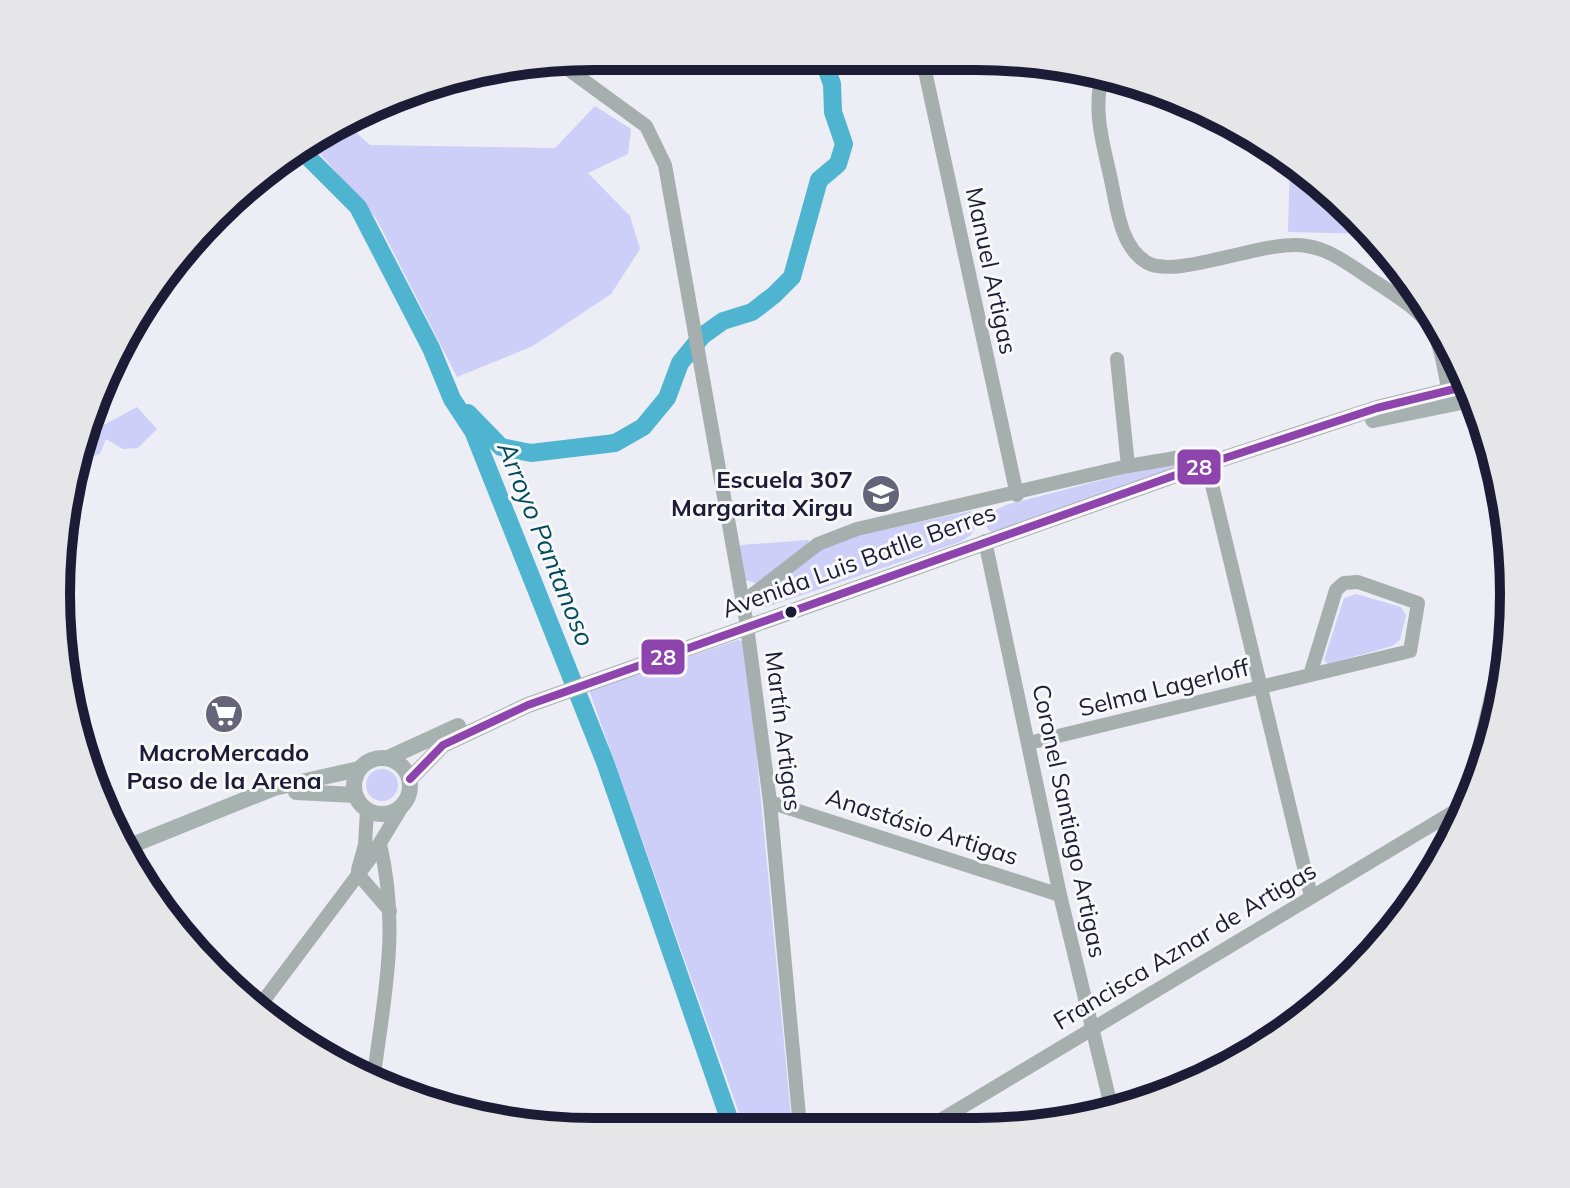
<svg xmlns="http://www.w3.org/2000/svg" width="1570" height="1188" viewBox="0 0 1570 1188" font-family="Mulish,sans-serif">
<style>
.green{fill:#cdcff8}
.lines{fill:none;stroke-linecap:round;stroke-linejoin:round}
.river{stroke:#4fb4cf;stroke-width:18}
.minor{stroke:#a6afad;stroke-width:14}
.major{stroke:#a7b1b0;stroke-width:16}
.bus-1-casing{stroke:#f8f8f8;stroke-width:14}
.bus-1{stroke:#8e44ad;stroke-width:8}
.bus-dot{fill:#1c1c37;stroke:#f8f8f8;stroke-width:3}
.labels{text-anchor:middle;stroke-width:6;stroke-linejoin:round;paint-order:stroke}
.street-label{font-size:24px;fill:#1c1c37;stroke:#f8f8f8}
.poi-label{font-size:24px;font-weight:bold;fill:#1c1c37;stroke:#f8f8f8;text-anchor:end}
.water-label{font-size:26px;font-style:italic;fill:#004b5e;stroke:#f8f8f8}
.rim{fill:none;stroke:#1c1c37;stroke-width:10}
.line-badge{stroke:#f8f8f8;stroke-width:3}
.badge-label{font-size:22px;text-anchor:middle;font-weight:bold;fill:#fff}
</style>
<rect width="100%" height="100%" fill="#ecedf5"/>
<g class="green">
<polygon points="595,106 631,129 628,154 588,173 630,216 640,249 611,294 533,346 457,377 376,218 309,141 343,121 370,145 555,148"/>
<polygon points="1290,159 1357,214 1373,234 1288,232"/>
<polygon points="95,406 91,432 137,407 157,429 138,448 123,449 106,439 100,454 75,463"/>
<polygon points="1167,463 1188,463 993,532 988,530 985,522 990,513 1006,505"/>
<polygon points="971,511 976,526 971,535 960,542 766,607 758,606 756,600 819,548 843,538"/>
<polygon points="808,540 810,544 756,583 745,580 738,550 741,545"/>
<polygon points="1356,594 1401,607 1406,616 1400,640 1392,646 1328,664 1324,660 1344,598"/>
<polygon points="738,640 744,642 748,664 792,1127 744,1127 589,690"/>
<circle cx="382" cy="785" r="16"/>
</g>
<g class="lines">
<g class="river">
<polyline points="299,148 358,207 431,348 452,399 473,431 605,762 732,1127"/>
<polyline points="468,413 501,447 531,453 615,443 643,427 667,398 680,363 702,336 723,321 752,312 774,295 792,277 819,180 838,164 844,144 833,112 832,84 822,57"/>
</g>
<g class="minor">
<polyline points="922,57 1017,495"/>
<polyline points="557,61 646,126 665,165 747,626 770,802 800,1127"/>
<path d="M1103 72C1092 109 1103 143 1111 180 1117 207 1120 246 1146 262 1176 281 1265 238 1307 246 1333 250 1355 269 1377 283 1438 322 1437 329 1450 399"/>
<polyline points="1117,359 1128,466"/>
<polyline points="985,541 1060,895 1112,1110"/>
<polyline points="743,602 818,544 857,529 1128,466 1199,454 1207,464 1311,896"/>
<path d="M1029 743C1156 712 1283 682 1410 651L1418 603 1358 582 1344 583 1336 590 1310 675"/>
<polyline points="770,802 1060,895"/>
<polyline points="1462,820 1512,609"/>
<polyline points="358,870 365,845 367,810"/>
<polyline points="358,874 390,911"/>
<polyline points="258,1008 372,856 403,805"/>
<path d="M373 1082C384 997 400 929 380 844"/>
<polyline points="929,1127 1465,805"/>
</g>
<g class="major">
<polyline points="1373,420 1476,399"/>
<circle cx="382" cy="786" r="28"/>
<polyline points="388,758 458,726"/>
<polyline points="410,779 443,745 528,705 1207,464 1377,408 1471,385"/>
<polyline points="296,792 355,795"/>
<polyline points="125,848 274,788 359,769"/>
</g>
<defs>
<polyline id="bus-1" points="410,779 443,745 528,705 1207,464 1377,408 1471,385"/>
</defs>
<use href="#bus-1" class="bus-1-casing"/>
<use href="#bus-1" class="bus-1"/>
</g>
<defs>
<symbol id="school-disc" viewBox="-11 -11 22 22"><circle r="9.5" fill="#65657a" stroke="#f8f8f8"/><path d="M0-5L7-2L0 1L-7-2ZM-4 1L0 2.5L4 1V4Q0 6-4 4Z" fill="#fff"/></symbol>
<symbol id="supermarket-disc" viewBox="-11 -11 22 22"><circle r="9.5" fill="#65657a" stroke="#f8f8f8"/><path d="M-6-5.5h2.5l.6 2H6L4.5 2H-2.5L-4.4-4H-6ZM-1.5 3.2a1.3 1.3 0 1 0 .1 0ZM3 3.2a1.3 1.3 0 1 0 .1 0Z" fill="#fff"/></symbol>
</defs>
<g fill-rule="evenodd">
<use href="#school-disc" x="859" y="472" width="44" height="44"/>
<use href="#supermarket-disc" x="202" y="692" width="44" height="44"/>
</g>
<circle class="bus-dot" cx="791" cy="612" r="7"/>
<g class="labels">
<g class="street-label">
<text transform="translate(991 271) rotate(78)" y="8">Manuel Artigas</text>
<text transform="translate(859 561) rotate(-20)" y="8">Avenida Luis Batlle Berres</text>
<text transform="translate(1164 688) rotate(-14)" y="8">Selma Lagerloff</text>
<text transform="translate(783 731) rotate(83)" y="8">Martín Artigas</text>
<text transform="translate(1069 821) rotate(78)" y="8">Coronel Santiago Artigas</text>
<text transform="translate(922 827) rotate(18)" y="8">Anastásio Artigas</text>
<text transform="translate(1185 946) rotate(-31)" y="8">Francisca Aznar de Artigas</text>
</g>
<g class="poi-label">
<text x="853" y="488">Escuela 307<tspan x="853" dy="28">Margarita Xirgu</tspan></text>
<text x="224" y="761" text-anchor="middle">MacroMercado<tspan x="224" dy="28">Paso de la Arena</tspan></text>
</g>
<g class="water-label">
<text transform="translate(546 544) rotate(68)" y="9">Arroyo Pantanoso</text>
</g>
</g>
<path d="M0 0H1570V1188H0ZM594 70H976A524 524 0 0 1 1500 594V594A524 524 0 0 1 976 1118H594A524 524 0 0 1 70 594V594A524 524 0 0 1 594 70Z" fill="#e6e6e9" fill-rule="evenodd"/>
<path class="rim" d="M594 70H976A524 524 0 0 1 1500 594V594A524 524 0 0 1 976 1118H594A524 524 0 0 1 70 594V594A524 524 0 0 1 594 70Z"/>
<g class="line-badge">
<rect x="1176" y="448" width="46" height="38" rx="8" fill="#8e44ad"/>
<rect x="640" y="638" width="46" height="38" rx="8" fill="#8e44ad"/>
</g>
<g class="badge-label">
<text x="1199" y="475">28</text>
<text x="663" y="665">28</text>
</g>
</svg>
